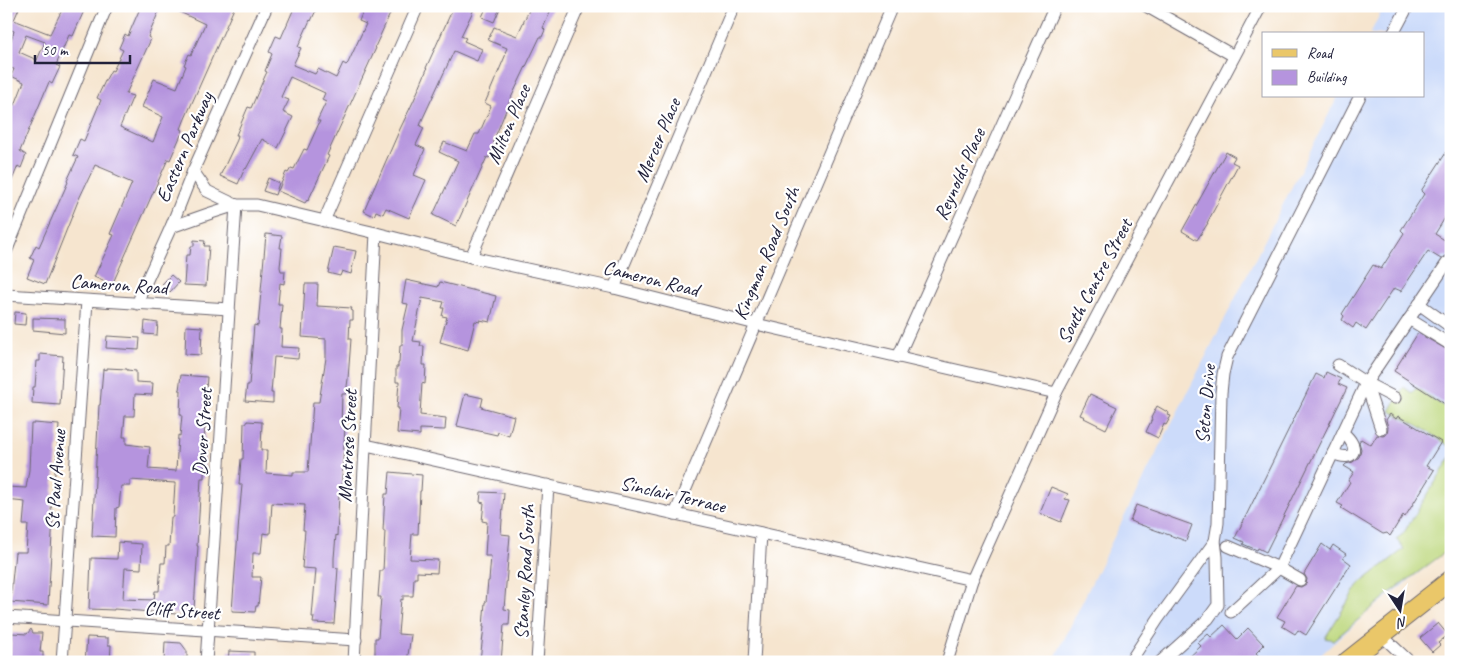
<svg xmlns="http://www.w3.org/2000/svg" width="1457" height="668" viewBox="0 0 1457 668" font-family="Caveat,sans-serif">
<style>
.built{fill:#ccdbfa}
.grass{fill:#bcd77c;stroke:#6f7c5c}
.building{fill:#b594de;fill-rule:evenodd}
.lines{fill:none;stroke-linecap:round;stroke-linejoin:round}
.street-casing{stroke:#6c666f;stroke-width:13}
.primary-casing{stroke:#6c666f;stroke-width:21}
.street{stroke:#fff;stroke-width:11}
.primary{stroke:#eac769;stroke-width:19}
.labels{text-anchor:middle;stroke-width:4.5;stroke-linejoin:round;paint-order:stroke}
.street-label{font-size:20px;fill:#22223b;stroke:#fff}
</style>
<rect width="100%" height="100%" fill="#fff"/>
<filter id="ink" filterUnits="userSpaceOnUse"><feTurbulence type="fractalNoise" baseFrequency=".02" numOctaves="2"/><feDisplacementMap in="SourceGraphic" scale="10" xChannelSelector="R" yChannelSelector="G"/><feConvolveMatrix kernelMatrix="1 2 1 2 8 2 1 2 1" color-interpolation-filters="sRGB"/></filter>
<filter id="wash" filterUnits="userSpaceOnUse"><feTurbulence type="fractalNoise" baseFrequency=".0096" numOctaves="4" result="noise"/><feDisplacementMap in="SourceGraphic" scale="20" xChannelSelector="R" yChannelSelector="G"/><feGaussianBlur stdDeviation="1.12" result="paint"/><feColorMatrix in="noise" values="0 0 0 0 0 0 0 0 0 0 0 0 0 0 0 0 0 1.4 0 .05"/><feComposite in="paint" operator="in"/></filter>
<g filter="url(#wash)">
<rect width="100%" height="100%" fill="#f6e5cf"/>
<polygon class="built" points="1384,6 1451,6 1451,548 1367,613 1313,662 1053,662 1115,535 1338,96 1423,96 1423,34 1370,34"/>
<g class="grass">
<polygon points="1404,387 1412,393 1416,388 1451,411 1451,447 1419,426 1390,411"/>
<polygon points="1451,457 1451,548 1390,593 1334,640 1325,638 1358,585 1404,549 1396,539 1403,534"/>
</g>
<g id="blocks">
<g class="building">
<path d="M6 6H20L14 20 50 34 64 6H86L73 36 69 35 56 65 60 67 52 84 49 82 20 151 26 155 21 168 18 166 6 194V111L10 103 15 105 24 82 11 76 14 69 6 67V55L14 31 9 29 6 35ZM26 35 45 42 37 60 19 52Z"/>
<polygon points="141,6 161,6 148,37 151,39 126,94 133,96 120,127 153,142 163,117 142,107 154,79 177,88 186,66 184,65 189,54 191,55 205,24 167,6 235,6 184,121 181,129 183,130 170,160 168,159 112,285 94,277 114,235 110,234 132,183 114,175 114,173 95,165 78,201 45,284 27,277 34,260 30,258 36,245 39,247 47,229 68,182 67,181 78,157 73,155 80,139 84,141 101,100 97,98 105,81 111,70 113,71 123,50 119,48 125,34 128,36"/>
<polygon points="295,6 318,6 311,21 310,20 298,47 301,48 293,65 315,74 318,69 336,78 343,63 346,65 348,63 366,24 359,21 365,6 372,6 390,14 375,47 376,48 327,155 329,156 308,201 307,200 305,203 278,191 286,172 288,173 291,168 294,169 304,149 307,150 320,121 317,121 326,102 322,100 325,93 290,77 281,97 289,100 283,112 293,117 278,148 262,139 246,169 245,168 238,184 220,176 237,140 238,135 236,135 248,107 251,108 265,76 267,72 265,71 272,54 269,52 276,36 281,38"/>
<polygon points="454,6 468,6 474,9 461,36 466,38 464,41 482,49 477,61 454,51 422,120 420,126 424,128 416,145 425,149 414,175 426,180 409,218 386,208 383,214 376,211 374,216 364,211 400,129 414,100 427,69 426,68"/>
<polygon points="487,6 501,6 494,22 482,17"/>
<polygon points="531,6 553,6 543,28 545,30 542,37 540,37 511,98 493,142 495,143 489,158 487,157 456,226 433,215 458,161 439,152 444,142 467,151 475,134 479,134 491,106 485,103 506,54 505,53 507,48 488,40 494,27 517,36"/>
<polygon points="1451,145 1451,208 1435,234 1451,244 1451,257 1444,256 1441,259 1428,251 1401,291 1394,288 1366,330 1356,323 1353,328 1342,320 1344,316 1342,314 1373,265 1381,269 1404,233 1401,230 1424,194 1421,191"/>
<polygon points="1226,152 1235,157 1232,162 1238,165 1207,223 1208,223 1197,240 1182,231"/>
<polygon points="268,178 279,183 275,195 263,191"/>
<polygon points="266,234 282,236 280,248 282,248 280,267 281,271 285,271 284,284 280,283 278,304 282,304 280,329 282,329 281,347 299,348 298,359 274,357 271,393 273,393 273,403 245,401 247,385 249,385 254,325 258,326"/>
<polygon points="194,240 205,241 204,246 209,246 206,286 184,285 186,255 190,255 191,246 194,246"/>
<polygon points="334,247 356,251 351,274 342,271 340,276 328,273"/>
<polygon points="171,275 179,282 170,292 162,284"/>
<polygon points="406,280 438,287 440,282 496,296 490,322 480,320 480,322 475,321 468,350 440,342 447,317 442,316 444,308 442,308 444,302 422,298 413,341 421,342 420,346 424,346 423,365 426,365 425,384 422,383 420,415 446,418 445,430 420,429 420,435 397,433 399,408 397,408 399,382 396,382 396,367 398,367 398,363 399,363 400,345 402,345 402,330 408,304 402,303"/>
<polygon points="305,284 318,284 317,306 352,308 351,310 353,311 353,320 350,320 349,339 351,339 348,379 346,394 342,394 341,427 345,427 341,494 339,494 337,536 336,535 334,558 334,567 338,568 334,624 313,623 314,617 312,617 316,569 302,568 305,530 303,530 305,505 272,503 270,534 263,533 261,553 253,553 252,577 261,577 258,606 256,606 255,612 232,611 239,518 242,485 239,485 241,459 243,459 244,423 247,423 247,421 262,422 261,450 267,450 266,473 293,475 293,472 308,472 313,402 319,402 326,358 326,339 302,337"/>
<polygon points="15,312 26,313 25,325 14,324"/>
<polygon points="33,318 65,319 65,333 33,330"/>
<polygon points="145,321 158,323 157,335 144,334"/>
<polygon points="186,326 202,327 201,355 185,354"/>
<polygon points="1418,333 1451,352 1451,408 1394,371"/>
<polygon points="107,336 140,338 139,350 106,348"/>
<polygon points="40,354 63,356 60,405 32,403 33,387 35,387 37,361 40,361"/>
<polygon points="107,368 127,369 127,370 136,371 136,382 153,383 152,395 135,394 134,416 125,416 123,437 126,437 126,444 150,447 148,469 176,471 178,435 180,436 182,415 180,415 181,390 179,390 181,375 207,377 205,403 204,478 201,478 199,515 197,546 198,546 194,609 189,609 189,615 114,609 114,610 89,609 91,558 117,559 118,542 142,544 141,569 125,568 123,599 154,600 155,591 159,591 161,563 165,563 166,546 169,546 171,517 173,517 175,483 130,480 130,486 121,486 119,507 116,508 115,537 92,536 99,405 100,405 103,369 107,370"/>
<polygon points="1326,372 1341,379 1338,384 1347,388 1266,552 1258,548 1257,550 1243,544 1244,542 1235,538 1316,374 1324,378"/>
<polygon points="465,394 483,398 481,407 514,416 509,436 498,432 497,435 457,426"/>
<polygon points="1090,394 1117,407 1106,429 1084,418 1085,417 1080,415"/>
<polygon points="1157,406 1169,413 1168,415 1171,416 1166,425 1164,424 1158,438 1146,432 1152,419 1151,418"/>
<polygon points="1390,414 1396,419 1398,416 1441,442 1426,466 1434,470 1405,517 1403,515 1390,536 1387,533 1383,534 1341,508 1343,506 1337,503 1350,482 1348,481 1354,472 1344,466 1346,464 1353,462 1359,457 1361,449 1359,442 1361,439 1371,445 1377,435 1383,436 1387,434 1388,427 1386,420"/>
<polygon points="34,423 59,425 57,454 51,510 53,510 53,517 48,605 10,602 15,552 26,552 28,525 23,525 25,502 6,500 6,487 26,488 29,470 31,424 34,424"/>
<polygon points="390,472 422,475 421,491 420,491 418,534 412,534 410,559 438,560 437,573 417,572 417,578 414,578 413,596 403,596 403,600 401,599 398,634 411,635 407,662 375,662 375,638 378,638 381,597 378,597 380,571 383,571 385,531 383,531 385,494 388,494"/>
<polygon points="1051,487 1068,494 1065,499 1070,500 1061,522 1040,513"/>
<polygon points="481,492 504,493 501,534 510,535 504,609 510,610 509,625 504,625 501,662 480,660 484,627 483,627 485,602 486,602 488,581 489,581 491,556 485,556 487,522 482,521 484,503 480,502"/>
<polygon points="1136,505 1192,525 1186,541 1130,521"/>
<polygon points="1322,544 1330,550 1333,545 1346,554 1343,558 1351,564 1306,635 1298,630 1295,634 1282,626 1285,621 1277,617 1296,586 1301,587 1306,584 1307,579 1304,574"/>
<polygon points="1438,623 1448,635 1438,643 1440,645 1432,652 1420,638"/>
<polygon points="1224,625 1237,639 1248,628 1264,645 1256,653 1264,662 1184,662 1201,646 1198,643 1208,634 1211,637"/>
<polygon points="31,629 33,633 42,633 40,652 43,652 43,662 10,662 12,633 27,634"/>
<polygon points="87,637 108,638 108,645 111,645 110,662 85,662"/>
<polygon points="165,642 181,643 187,651 187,658 183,658 182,662 164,662"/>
<polygon points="229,651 254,652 254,662 228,662"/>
</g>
</g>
</g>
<g filter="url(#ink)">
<use href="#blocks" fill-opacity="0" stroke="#6c666f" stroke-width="1"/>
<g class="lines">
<defs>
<g id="street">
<polyline points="1146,6 1234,56"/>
<polyline points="1393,34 1408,6"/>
<polyline points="193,171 207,191 236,205"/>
<polyline points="324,221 418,6"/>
<polyline points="171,227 211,213 236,205 257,205 376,233 471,257 614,288 756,324 1056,393"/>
<polyline points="6,252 107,6"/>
<polyline points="471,257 579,6"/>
<polyline points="614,288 734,6"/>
<polyline points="6,295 229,309"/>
<polyline points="138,304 141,293 171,227 193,171 267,6"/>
<polyline points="1419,304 1451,327"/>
<polyline points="1409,319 1451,345"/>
<polyline points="898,357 1055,6"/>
<polyline points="1338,365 1366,383 1395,398"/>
<polyline points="1366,383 1381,429"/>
<polyline points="366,445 972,580"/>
<path d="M1333 453C1355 464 1361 447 1343 433"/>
<polyline points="675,514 892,6"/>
<polyline points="1228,546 1279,568 1300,580"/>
<polyline points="1231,612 1279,568 1366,383 1447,263"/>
<polyline points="6,617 356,640"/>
<polyline points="1380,634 1410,662"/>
<polyline points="62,662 87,301"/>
<polyline points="206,662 236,205"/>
<polyline points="354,662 376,233"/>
<polyline points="537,662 548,485"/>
<polyline points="754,662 761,533"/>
<polyline points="947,662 972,580 1056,393 1261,6"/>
<polyline points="1130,662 1158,619 1215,541"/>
<polyline points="1160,662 1208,619 1218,605 1217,557 1215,541 1218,523 1221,393 1223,374 1227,357 1360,96"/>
</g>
<polyline id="primary" points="1347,662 1451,580"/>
</defs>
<use href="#street" class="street-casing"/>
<use href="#primary" class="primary-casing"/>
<use href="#street" class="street"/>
<use href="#primary" class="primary"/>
</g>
</g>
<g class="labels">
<g class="street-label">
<text transform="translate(508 124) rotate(-67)" y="7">Milton Place</text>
<text transform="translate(657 140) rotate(-67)" y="7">Mercer Place</text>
<text transform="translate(184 147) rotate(-67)" y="7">Eastern Parkway</text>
<text transform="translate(959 174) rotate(-66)" y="7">Reynolds Place</text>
<text transform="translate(766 253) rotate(-67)" y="7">Kingman Road South</text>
<text transform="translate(651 278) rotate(14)" y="7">Cameron Road</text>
<text transform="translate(1094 281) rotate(-62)" y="7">South Centre Street</text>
<text transform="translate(119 284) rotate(4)" y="7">Cameron Road</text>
<text transform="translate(1205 404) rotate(-85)" y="7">Seton Drive</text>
<text transform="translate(202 432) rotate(-86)" y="7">Dover Street</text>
<text transform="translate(347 446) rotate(-87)" y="7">Montrose Street</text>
<text transform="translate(55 480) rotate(-86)" y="7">St Paul Avenue</text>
<text transform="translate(673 494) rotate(13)" y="7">Sinclair Terrace</text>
<text transform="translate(524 572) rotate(-87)" y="7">Stanley Road South</text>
<text transform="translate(182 610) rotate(4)" y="7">Cliff Street</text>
</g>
</g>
<rect width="1457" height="668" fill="none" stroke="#fff" stroke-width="25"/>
<rect x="1262" y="32" width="162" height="65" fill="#ffffff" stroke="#a7a7b1"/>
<rect x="1272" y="49" width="25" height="8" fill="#eac769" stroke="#a7a7b1"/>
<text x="1307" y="58" font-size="15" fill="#22223b">Road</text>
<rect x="1272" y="70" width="25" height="15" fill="#b594de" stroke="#a7a7b1"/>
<text x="1307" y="82" font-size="15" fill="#22223b">Building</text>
<g transform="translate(1400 610) rotate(168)" stroke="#ffffff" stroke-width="4" paint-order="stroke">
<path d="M0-4L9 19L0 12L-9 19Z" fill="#22223b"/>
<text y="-8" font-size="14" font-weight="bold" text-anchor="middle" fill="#22223b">N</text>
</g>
<path d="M35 55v8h95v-8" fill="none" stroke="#22223b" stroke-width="2.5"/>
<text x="42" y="55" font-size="15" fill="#22223b" stroke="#ffffff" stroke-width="4" paint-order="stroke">50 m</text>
</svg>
